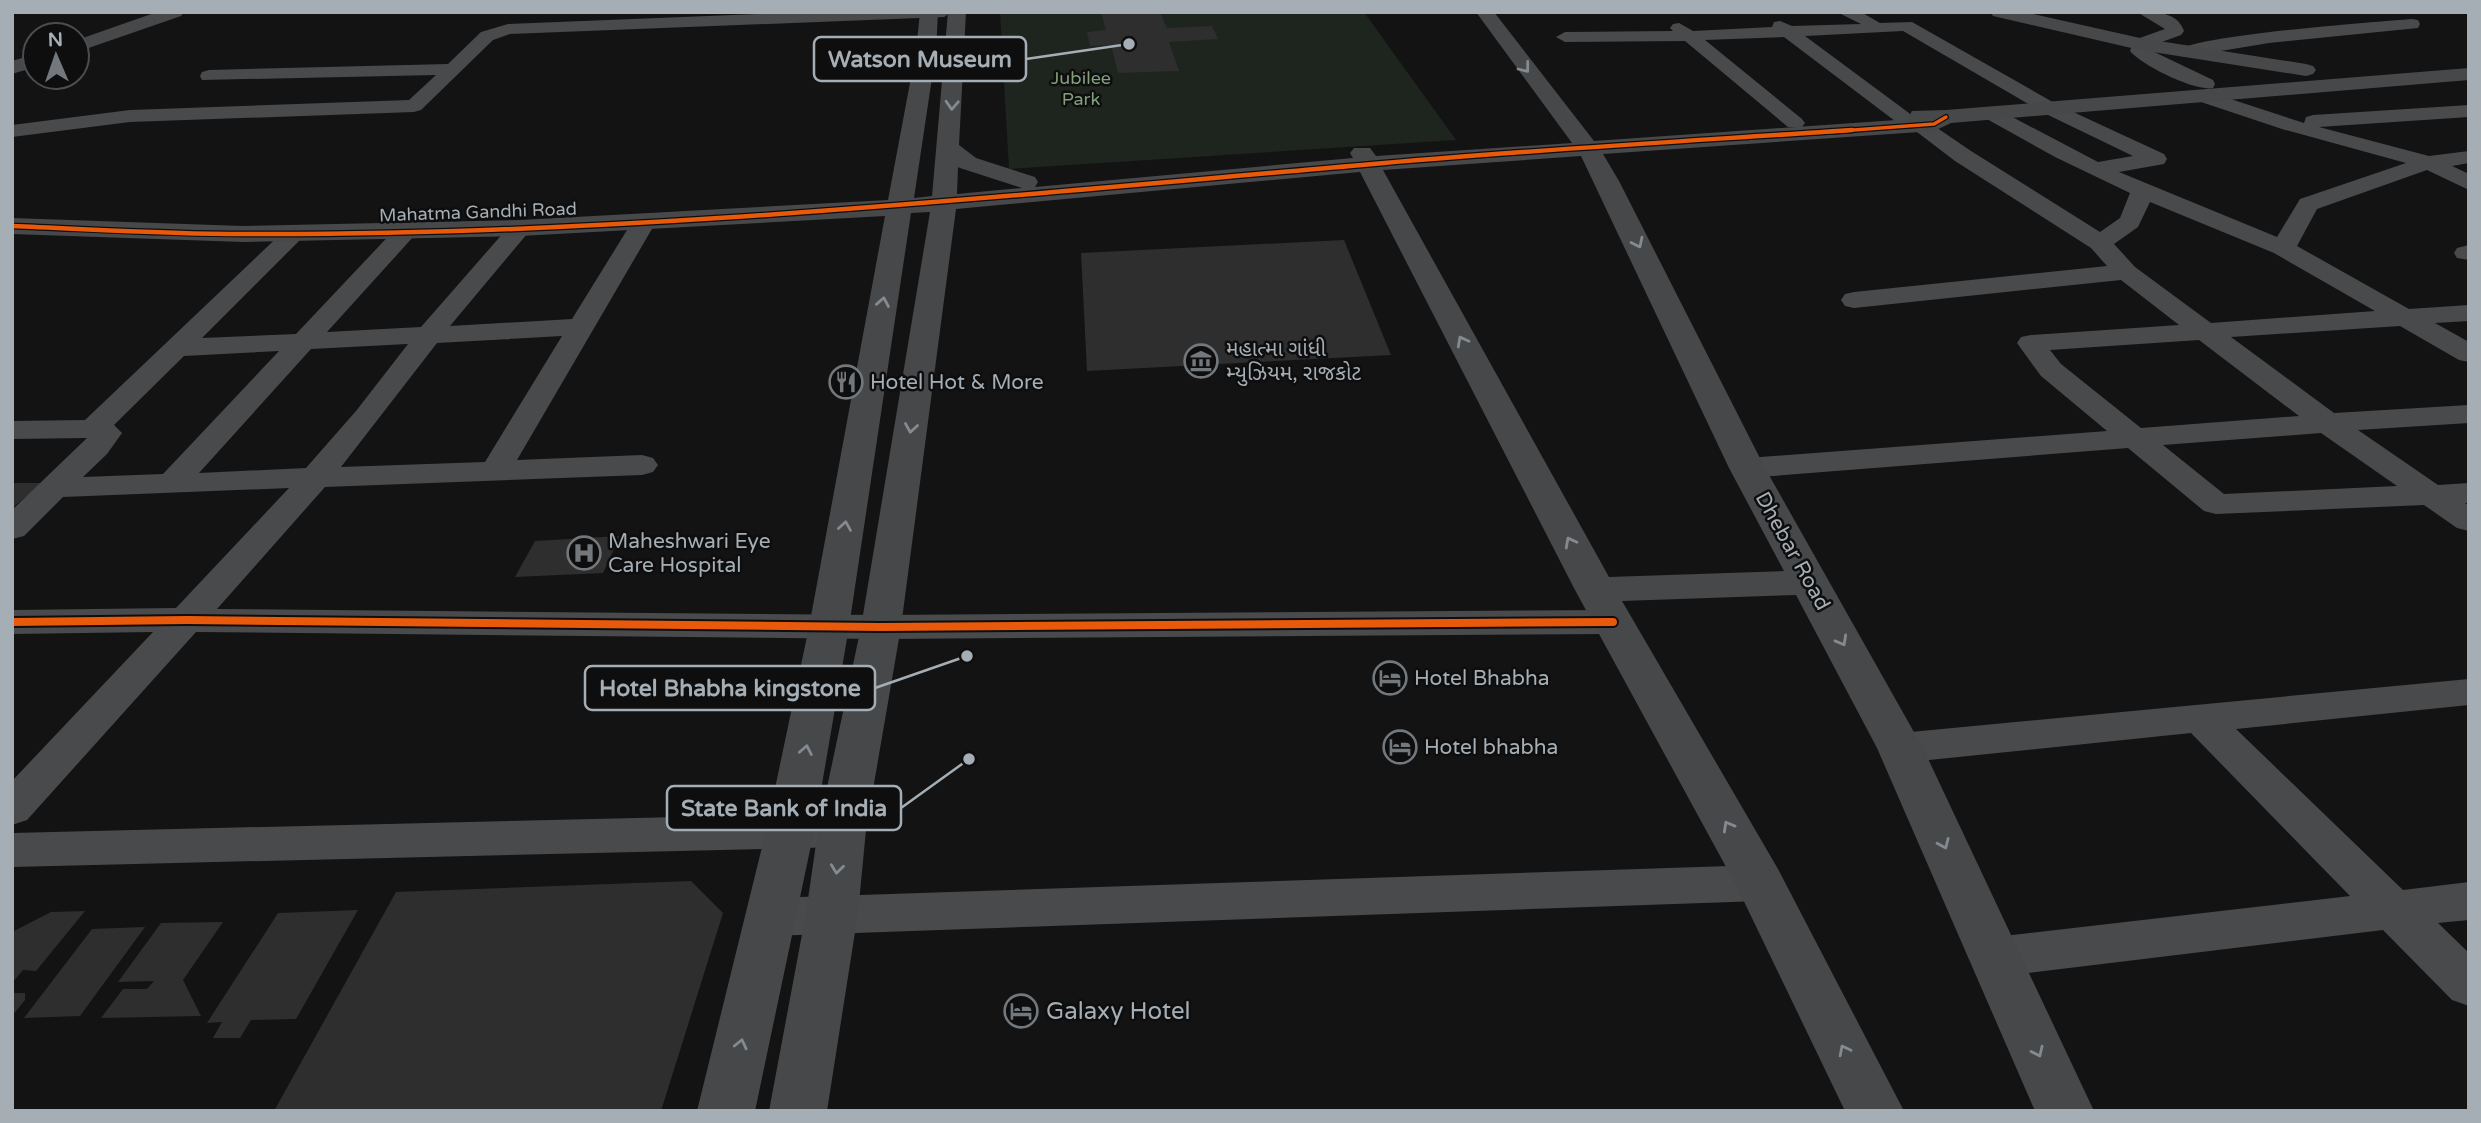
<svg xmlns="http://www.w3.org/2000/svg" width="2481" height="1123" viewBox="0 0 2481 1123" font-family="'Varela Round','Noto Sans Gujarati',sans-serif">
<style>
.green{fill:#1e241e}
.building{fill:#2e2e2f}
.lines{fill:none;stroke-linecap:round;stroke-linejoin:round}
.street{fill:#484a4c;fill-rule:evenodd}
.secondary{fill:#47484a;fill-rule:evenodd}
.cycleway-far2-casing{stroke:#0e0e0f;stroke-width:6}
.cycleway-far1-casing{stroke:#0e0e0f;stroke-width:7}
.cycleway-casing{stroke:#0e0e0f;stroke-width:12}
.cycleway-far2{stroke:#e8590c;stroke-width:3.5}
.cycleway-far1{stroke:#e8590c;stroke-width:4.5}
.cycleway{stroke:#e8590c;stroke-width:8}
.oneway{stroke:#848a8f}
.labels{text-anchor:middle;stroke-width:5;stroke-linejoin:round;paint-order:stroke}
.far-park-label{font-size:18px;fill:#839f7c;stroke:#0e0e0f}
.far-street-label{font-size:18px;fill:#a5aeb4;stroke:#0e0e0f}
.poi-label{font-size:21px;fill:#a5aeb4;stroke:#0e0e0f;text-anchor:start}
.street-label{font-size:21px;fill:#a5aeb4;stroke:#0e0e0f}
.near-poi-label{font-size:24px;fill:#a5aeb4;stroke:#0e0e0f;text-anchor:start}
.leader{fill:none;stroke:#a5aeb4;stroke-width:2.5}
.callout-dot{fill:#a5aeb4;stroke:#0e0e0f;stroke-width:2.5}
.callout{fill:#0e0e0f;stroke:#a5aeb4;stroke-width:2.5}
.callout-label{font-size:23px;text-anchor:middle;font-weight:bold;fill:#a5aeb4}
</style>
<rect width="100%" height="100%" fill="#131314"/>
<polygon class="green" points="1000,12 1364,12 1456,140 1009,169"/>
<g class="building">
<polygon points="1101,12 1160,12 1167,28 1212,26 1218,39 1169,42 1179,71 1118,73 1111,45 1090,46 1087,32 1106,30"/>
<polygon points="1344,240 1391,355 1087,371 1081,253"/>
<polygon points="12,483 43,483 12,508"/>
<polygon points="620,536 603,573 515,577 535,541"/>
<polygon points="691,881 723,913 661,1111 274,1111 396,892"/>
<polygon points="358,910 296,1019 251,1020 240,1038 213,1038 222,1022 207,1023 278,913"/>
<polygon points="85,911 36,971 23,970 12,983 14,931 51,912"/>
<polygon points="223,922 183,980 201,1016 101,1018 123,989 147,989 154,981 118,982 161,923"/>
<polygon points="145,927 80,1016 24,1018 92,929"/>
<polygon points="12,993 25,993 25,1000 12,1016"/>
</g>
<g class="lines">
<g class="street">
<polygon points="809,12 952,12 944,17 510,34 493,40 421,110 414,112 130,122 12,137 12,125 130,110 409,100 436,75 202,80 200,76 202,72 209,70 448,64 481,32 508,24"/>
<path d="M1837 12H1861L1880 23 1912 22 2058 105 2164 154 2167 159 2164 164 2119 172 2277 237 2300 199 2406 163 2282 129 2195 100 2192 96 2195 92H2209L2304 123 2306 117 2313 115 2469 105V117L2319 127 2429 156 2469 151V163L2452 166 2469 174V190L2427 170 2317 209 2297 246 2409 309 2469 305V321L2435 323 2469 342V362L2459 360 2400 326 2231 337 2334 413 2469 405V423L2358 430 2438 485 2469 483V503H2465L2469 506V531L2457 528 2424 505 2216 514 2204 511 2128 448 1747 478 1736 475 1731 468 1736 461 1747 458 2107 431 2041 376 2017 343 2021 337 2031 335 2179 325 2121 280 1854 308 1845 306 1841 300 1845 294 1854 292 2107 266 2091 248 1955 161 1913 129 1910 125 1913 121H1927L1971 151 2100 232 2120 218 2130 193 2055 157 1985 118 1982 114 1985 110H1999L2098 162 2133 156 2044 113 1903 31 1805 36 1909 113 1912 117 1909 121H1895L1784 37 1705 40 1802 119 1805 123 1802 127H1788L1685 41 1565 42 1556 37 1565 32 1673 31 1670 28 1673 24 1679 23 1693 31 1772 27 1774 22 1780 21 1792 26 1861 24ZM2150 202 2274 253 2375 311 2211 323 2135 267 2114 244 2138 227ZM2199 340 2299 416 2141 428 2061 364 2050 350ZM2321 433 2397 486 2224 494 2163 445Z"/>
<path d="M2137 12C2155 12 2177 11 2184 31L2181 35 2148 47V49L2213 80 2215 84 2213 88C2196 92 2141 65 2130 51L2134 40 2165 29Z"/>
<path d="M2412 19 2418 20 2420 24 2418 28 2269 43 2184 57 2175 52C2190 35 2378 22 2412 19Z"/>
<path d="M644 215 652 217 656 222 517 460 642 455 653 458 658 465 653 472 642 475 325 487 217 609 881 615 1613 610 1626 614 1632 622 1626 630 1613 634 881 639 196 632 27 820 12 825V781L153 632 12 634V610L176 608 289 488 63 497 24 536 12 539V510L87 438 12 439V421L85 420 287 228 295 226 303 228 307 233 202 338 296 334 398 226H414L418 231 414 236 327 332 421 327 512 223H528L532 228 450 326 572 319 632 222 636 217ZM562 336 485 462 341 467 437 343ZM408 344 356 411 306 468 199 473 311 349ZM279 351 163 474 83 477 107 454 122 433 114 425 184 356Z"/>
<polygon points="2469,245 2469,260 2457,258 2454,253 2457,248"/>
<polygon points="2469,679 2469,705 2236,729 2403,890 2469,882 2469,920 2438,923 2469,953 2469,1006 2452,1000 2383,930 1995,977 1978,971 1971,957 1978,943 1995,937 2350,896 2191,733 1900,763 1885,758 1879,748 1885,738 1900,733"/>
<polygon points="842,813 858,818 864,830 858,842 842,847 12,867 12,833"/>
<polygon points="1760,865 1776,870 1783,883 1776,896 1760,901 770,936 753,930 747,917 753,904 770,898"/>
</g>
<g class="secondary">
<polygon points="157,12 184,12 181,16 77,52 77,40"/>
<path d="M920 12H938L936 51 914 198 932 196 948 12H966L959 145 976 158 1035 177 1038 182 1035 187 1353 158 1350 153 1354 148H1370L1376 156 1572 143 1476 12H1494L1594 141 1911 119 1909 116 1912 111 1946 110 2469 68V80L1951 123 1934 131 1603 154 1619 181 1765 468 1923 748 2094 1111H2035L1877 748 1796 595 1622 601 1778 869 1904 1111H1845L1737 887 1575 590 1360 172 956 209 901 627 866 830 858 913 827 1111H769L806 913 818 830 861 627 930 212 911 213 849 627 814 831 755 1111H697L766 831 809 627 885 216 520 236 243 242 12 234V218L243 226 520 220 888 200 916 51ZM1581 156 1729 468 1784 571 1609 577 1383 170ZM958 167 960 168 1022 188 957 194Z"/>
<polygon points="1990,12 2024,12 2140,38 2306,64 2313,66 2316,70 2313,74 2306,76 2140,50 1993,16"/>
<polygon points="35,54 35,67 12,74 12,61"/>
</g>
<defs>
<polyline id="cycleway-far2" points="1827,132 1934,124 1946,117"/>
<path id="cycleway-far1" d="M12 226C89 229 166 234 244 234 618 236 990 197 1362 165 1525 150 1689 141 1852 130"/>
<polyline id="cycleway" points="12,622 187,620 881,627 1613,622"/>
</defs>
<use href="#cycleway-far2" class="cycleway-far2-casing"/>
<use href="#cycleway-far1" class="cycleway-far1-casing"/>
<use href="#cycleway" class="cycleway-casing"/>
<use href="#cycleway-far2" class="cycleway-far2"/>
<use href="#cycleway-far1" class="cycleway-far1"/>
<use href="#cycleway" class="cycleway"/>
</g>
<defs><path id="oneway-chevron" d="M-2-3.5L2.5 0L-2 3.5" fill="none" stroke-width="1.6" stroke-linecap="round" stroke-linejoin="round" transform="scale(1.75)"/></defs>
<g class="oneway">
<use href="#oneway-chevron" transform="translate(1525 68) rotate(52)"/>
<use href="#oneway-chevron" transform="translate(952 105) rotate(93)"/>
<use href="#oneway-chevron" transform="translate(1638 243) rotate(64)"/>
<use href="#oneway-chevron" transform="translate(883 302) rotate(-80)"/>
<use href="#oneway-chevron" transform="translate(1462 341) rotate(-118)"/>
<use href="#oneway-chevron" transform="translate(911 428) rotate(99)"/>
<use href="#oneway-chevron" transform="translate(845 526) rotate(-81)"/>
<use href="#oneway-chevron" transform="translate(1570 542) rotate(-118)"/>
<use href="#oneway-chevron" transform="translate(1842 641) rotate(61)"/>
<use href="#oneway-chevron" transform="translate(806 750) rotate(-79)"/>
<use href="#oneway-chevron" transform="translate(1728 826) rotate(-119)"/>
<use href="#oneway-chevron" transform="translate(1944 844) rotate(66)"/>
<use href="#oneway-chevron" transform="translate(837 869) rotate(97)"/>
<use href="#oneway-chevron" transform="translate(741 1044) rotate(-77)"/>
<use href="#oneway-chevron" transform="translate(1844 1050) rotate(-117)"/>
<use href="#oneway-chevron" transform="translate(2038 1052) rotate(65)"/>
</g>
<defs>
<symbol id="museum-ring" viewBox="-11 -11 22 22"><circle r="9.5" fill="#0e0e0f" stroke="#72787c" stroke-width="1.5"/><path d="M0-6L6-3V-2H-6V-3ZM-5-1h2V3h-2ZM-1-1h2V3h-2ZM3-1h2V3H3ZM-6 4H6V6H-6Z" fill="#72787c"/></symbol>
<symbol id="restaurant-ring" viewBox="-11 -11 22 22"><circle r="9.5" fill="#0e0e0f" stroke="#72787c" stroke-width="1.5"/><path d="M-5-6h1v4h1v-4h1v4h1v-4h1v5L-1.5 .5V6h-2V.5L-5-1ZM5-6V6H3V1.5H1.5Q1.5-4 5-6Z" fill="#72787c"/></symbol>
<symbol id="hospital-ring" viewBox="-11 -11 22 22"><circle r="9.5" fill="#0e0e0f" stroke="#72787c" stroke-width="1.5"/><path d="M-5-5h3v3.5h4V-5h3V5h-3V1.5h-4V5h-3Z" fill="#72787c"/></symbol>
<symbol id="hotel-ring" viewBox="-11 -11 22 22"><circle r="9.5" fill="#0e0e0f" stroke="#72787c" stroke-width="1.5"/><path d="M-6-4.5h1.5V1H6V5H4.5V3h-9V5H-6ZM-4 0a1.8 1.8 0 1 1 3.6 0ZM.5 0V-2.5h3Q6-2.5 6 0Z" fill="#72787c"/></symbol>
</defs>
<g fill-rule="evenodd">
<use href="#museum-ring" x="1182" y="342" width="38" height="38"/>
<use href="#restaurant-ring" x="827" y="363" width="38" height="38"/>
<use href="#hospital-ring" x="565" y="534" width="38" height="38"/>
<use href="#hotel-ring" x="1371" y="659" width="38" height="38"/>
<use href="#hotel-ring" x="1381" y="728" width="38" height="38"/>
<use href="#hotel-ring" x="1002" y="992" width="38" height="38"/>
</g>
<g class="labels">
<g class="far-park-label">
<text x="1081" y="84">Jubilee<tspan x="1081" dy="21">Park</tspan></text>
</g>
<g class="far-street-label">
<text transform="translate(478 212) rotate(-2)" y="6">Mahatma Gandhi Road</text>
</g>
<g class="poi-label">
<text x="1226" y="356">મહાત્મા ગાંધી<tspan x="1226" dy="24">મ્યુઝિયમ, રાજકોટ</tspan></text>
<text x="870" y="389">Hotel Hot &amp; More</text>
<text x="608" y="548">Maheshwari Eye<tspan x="608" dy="24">Care Hospital</tspan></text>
<text x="1414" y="685">Hotel Bhabha</text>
<text x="1424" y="754">Hotel bhabha</text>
</g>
<g class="street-label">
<text transform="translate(1793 551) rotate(61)" y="7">Dhebar Road</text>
</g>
<g class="near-poi-label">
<text x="1046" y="1019">Galaxy Hotel</text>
</g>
</g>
<path class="leader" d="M1129 44L1026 59M967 656L875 688M969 759L901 808"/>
<g class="callout-dot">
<circle cx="1129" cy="44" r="7"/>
<circle cx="967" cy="656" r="7"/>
<circle cx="969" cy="759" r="7"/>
</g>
<g class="callout">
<rect x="814" y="37" width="212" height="44" rx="7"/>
<rect x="585" y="666" width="290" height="44" rx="7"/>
<rect x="667" y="786" width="234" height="44" rx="7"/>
</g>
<g class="callout-label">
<text x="920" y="67">Watson Museum</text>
<text x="730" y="696">Hotel Bhabha kingstone</text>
<text x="784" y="816">State Bank of India</text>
</g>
<rect width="2481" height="1123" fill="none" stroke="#a5aeb4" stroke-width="28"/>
<g transform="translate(56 56) rotate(358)"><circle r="33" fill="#0e0e0f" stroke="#4a4e51" stroke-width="2"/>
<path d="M0-5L12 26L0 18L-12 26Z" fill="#72787c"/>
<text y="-10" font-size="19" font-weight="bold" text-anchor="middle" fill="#a5aeb4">N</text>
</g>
</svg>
